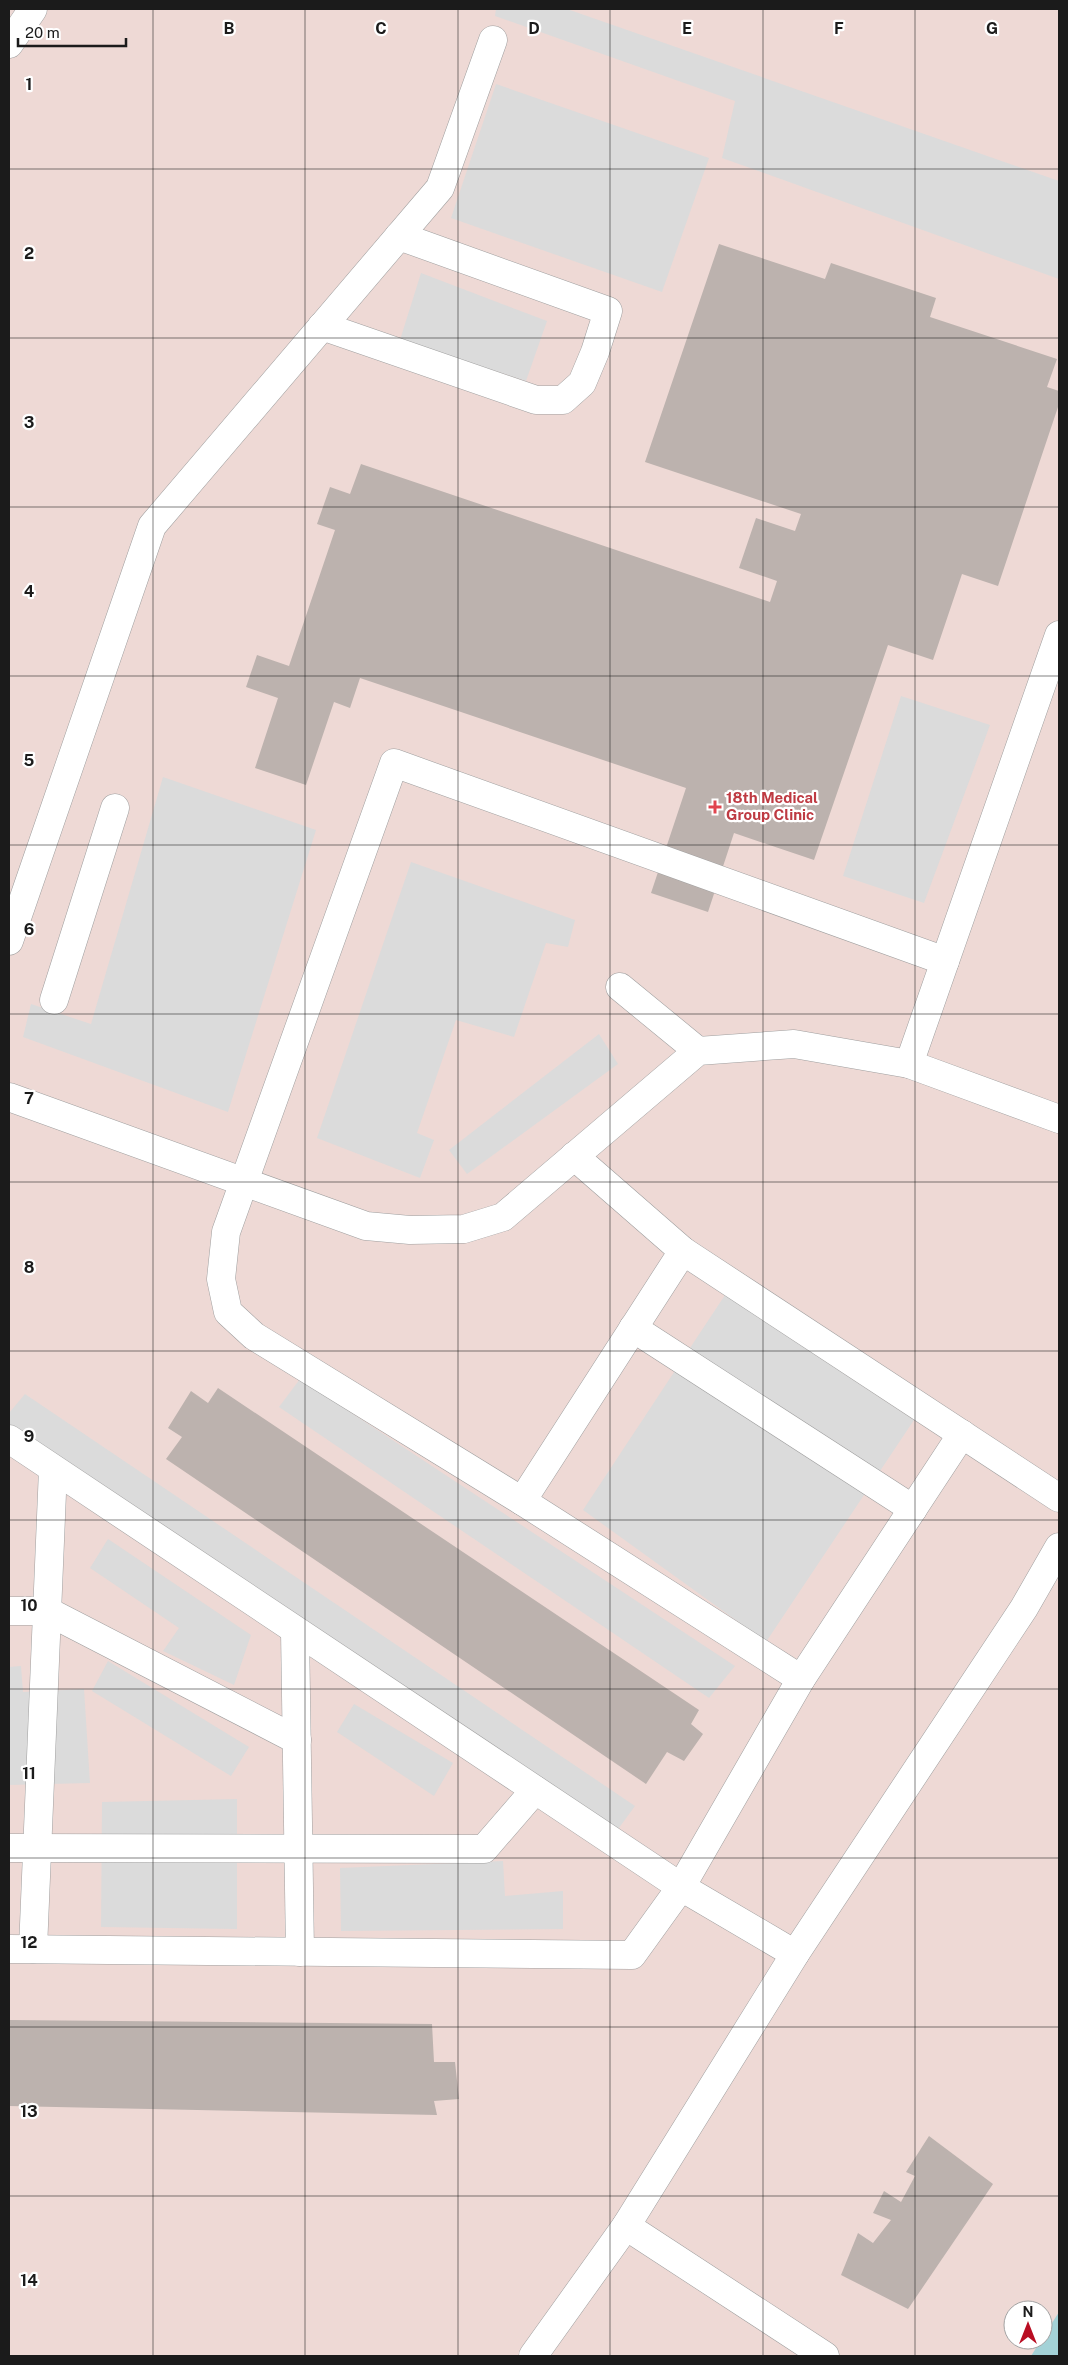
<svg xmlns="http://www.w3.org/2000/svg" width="1068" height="2365" viewBox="0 0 1068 2365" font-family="'Public Sans',sans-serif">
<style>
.military{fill:#eed9d5;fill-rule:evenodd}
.parking{fill:#dbdbdb}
.water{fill:#a4d2d7}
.building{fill:#bcb2ae}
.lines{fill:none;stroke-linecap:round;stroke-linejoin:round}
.minor-casing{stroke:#9f9f9f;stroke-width:29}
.minor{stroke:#fff;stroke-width:28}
.grid{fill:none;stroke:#1b1b1b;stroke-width:1;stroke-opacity:0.55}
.health-dot{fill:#e0444e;stroke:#fff;stroke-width:2}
.labels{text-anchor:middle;stroke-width:4.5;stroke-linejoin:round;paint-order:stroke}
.health-label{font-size:15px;font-weight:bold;fill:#be3a42;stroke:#fff;text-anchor:start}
.grid-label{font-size:16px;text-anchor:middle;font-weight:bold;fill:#1b1b1b;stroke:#fff;stroke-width:4.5;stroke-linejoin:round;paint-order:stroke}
</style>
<rect width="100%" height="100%" fill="#ece7e1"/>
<path class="military" d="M9 9H1059V2356H9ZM1013 2310H1043V2340H1013Z"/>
<g class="parking">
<polygon points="496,9 567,9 1059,181 1059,279 722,158 735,101 495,16"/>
<polygon points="496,84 709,158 662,292 451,218"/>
<polygon points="421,273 547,321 526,381 400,340"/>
<polygon points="901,696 990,725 924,903 843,876"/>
<polygon points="163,777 316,830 228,1112 23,1037 31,1004 91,1024"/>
<polygon points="411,862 575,920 568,947 546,943 514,1037 456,1020 417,1133 434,1140 420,1178 317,1138"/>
<polygon points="599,1034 618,1064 467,1174 449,1150"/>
<polygon points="725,1295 914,1420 766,1642 583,1510"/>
<polygon points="300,1379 735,1666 709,1698 279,1407"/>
<polygon points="25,1394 635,1806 616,1832 9,1427 9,1413"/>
<polygon points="108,1539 251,1635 234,1685 163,1651 179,1628 90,1568"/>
<polygon points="108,1661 249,1747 231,1776 92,1691"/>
<polygon points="21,1666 23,1692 84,1689 90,1783 9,1785 9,1667"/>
<polygon points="354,1704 453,1763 434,1796 337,1732"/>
<polygon points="237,1799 237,1929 101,1927 102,1802"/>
<polygon points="503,1861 505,1896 563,1891 563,1929 341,1931 340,1868"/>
</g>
<polygon class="water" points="1059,2312 1059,2356 1031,2356"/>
<g class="building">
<polygon points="719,244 825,279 831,263 936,298 930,317 1057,359 1047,387 1059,391 1059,404 998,586 962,574 933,660 888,645 814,860 734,833 708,912 651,893 686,788 360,678 350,708 334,702 306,785 255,768 278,698 246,687 257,655 289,666 335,530 317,524 330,487 350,494 361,464 770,602 777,581 739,568 756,518 795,531 801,514 645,462"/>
<polygon points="218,1388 699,1710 691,1724 703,1734 684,1761 667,1752 646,1784 166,1459 182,1437 168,1428 191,1391 208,1403"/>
<polygon points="9,2020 432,2024 434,2062 455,2062 459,2099 434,2101 437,2115 9,2106"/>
<polygon points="929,2136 993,2184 908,2309 841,2275 858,2233 873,2243 891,2220 873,2213 884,2191 901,2202 915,2176 906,2172"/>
</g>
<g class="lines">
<defs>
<g id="minor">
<polyline points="9,44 33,9"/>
<polyline points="322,326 536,400 563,400 582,383 595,352 608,311 399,236"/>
<polyline points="9,941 152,526 440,188 493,40"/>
<polyline points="620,987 698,1051"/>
<polyline points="54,1000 115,808"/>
<polyline points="909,1064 1059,635"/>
<polyline points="9,1097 366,1226 410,1230 464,1229 503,1217 698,1051 794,1044 909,1064 1059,1119"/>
<polyline points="574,1156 683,1251 1059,1498"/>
<polyline points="633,1328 913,1509"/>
<polyline points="9,1439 681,1887 795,1954"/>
<polyline points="522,1501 683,1251"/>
<polyline points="9,1611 47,1611 297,1740"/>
<polyline points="295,1631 300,1952"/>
<polyline points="801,1679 522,1501 254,1336 228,1312 221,1279 226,1232 394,763 945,961"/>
<polyline points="9,1848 484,1849 535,1790"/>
<polyline points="9,1949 632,1955 681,1887 801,1679 962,1434"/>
<polyline points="33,1949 53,1469"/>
<polyline points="626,2226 825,2356"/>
<polyline points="533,2356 626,2226 795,1954 1024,1608 1059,1547"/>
</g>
</defs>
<use href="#minor" class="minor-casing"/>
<use href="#minor" class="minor"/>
</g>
<path class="grid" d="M153 9V2356M305 9V2356M458 9V2356M610 9V2356M763 9V2356M915 9V2356M9 169H1059M9 338H1059M9 507H1059M9 676H1059M9 845H1059M9 1014H1059M9 1182H1059M9 1351H1059M9 1520H1059M9 1689H1059M9 1858H1059M9 2027H1059M9 2196H1059"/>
<path class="health-dot" d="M712.5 799.5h5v5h5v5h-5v5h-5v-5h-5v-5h5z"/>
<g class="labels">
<g class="health-label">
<text x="726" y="803">18th Medical<tspan x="726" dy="17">Group Clinic</tspan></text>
</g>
</g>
<g class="grid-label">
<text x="229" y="34">B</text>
<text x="381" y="34">C</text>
<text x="534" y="34">D</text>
<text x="687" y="34">E</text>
<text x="839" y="34">F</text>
<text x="992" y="34">G</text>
<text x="29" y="90">1</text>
<text x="29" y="259">2</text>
<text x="29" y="428">3</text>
<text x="29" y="597">4</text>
<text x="29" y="766">5</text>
<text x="29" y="935">6</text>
<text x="29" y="1104">7</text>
<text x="29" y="1273">8</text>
<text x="29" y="1442">9</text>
<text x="29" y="1611">10</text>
<text x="29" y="1779">11</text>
<text x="29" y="1948">12</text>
<text x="29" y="2117">13</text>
<text x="29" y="2286">14</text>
</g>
<rect width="1068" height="2365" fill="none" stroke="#1b1b1b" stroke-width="20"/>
<g transform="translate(1028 2325)"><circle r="24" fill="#ffffff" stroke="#a4a4a4"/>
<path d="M0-4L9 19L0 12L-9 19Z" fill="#b90e23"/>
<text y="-8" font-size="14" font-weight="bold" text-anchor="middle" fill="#1b1b1b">N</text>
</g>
<path d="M18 38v8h108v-8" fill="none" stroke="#1b1b1b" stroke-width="2.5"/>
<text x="25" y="38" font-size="15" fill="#1b1b1b" stroke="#ffffff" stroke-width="4" paint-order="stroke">20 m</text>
</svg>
